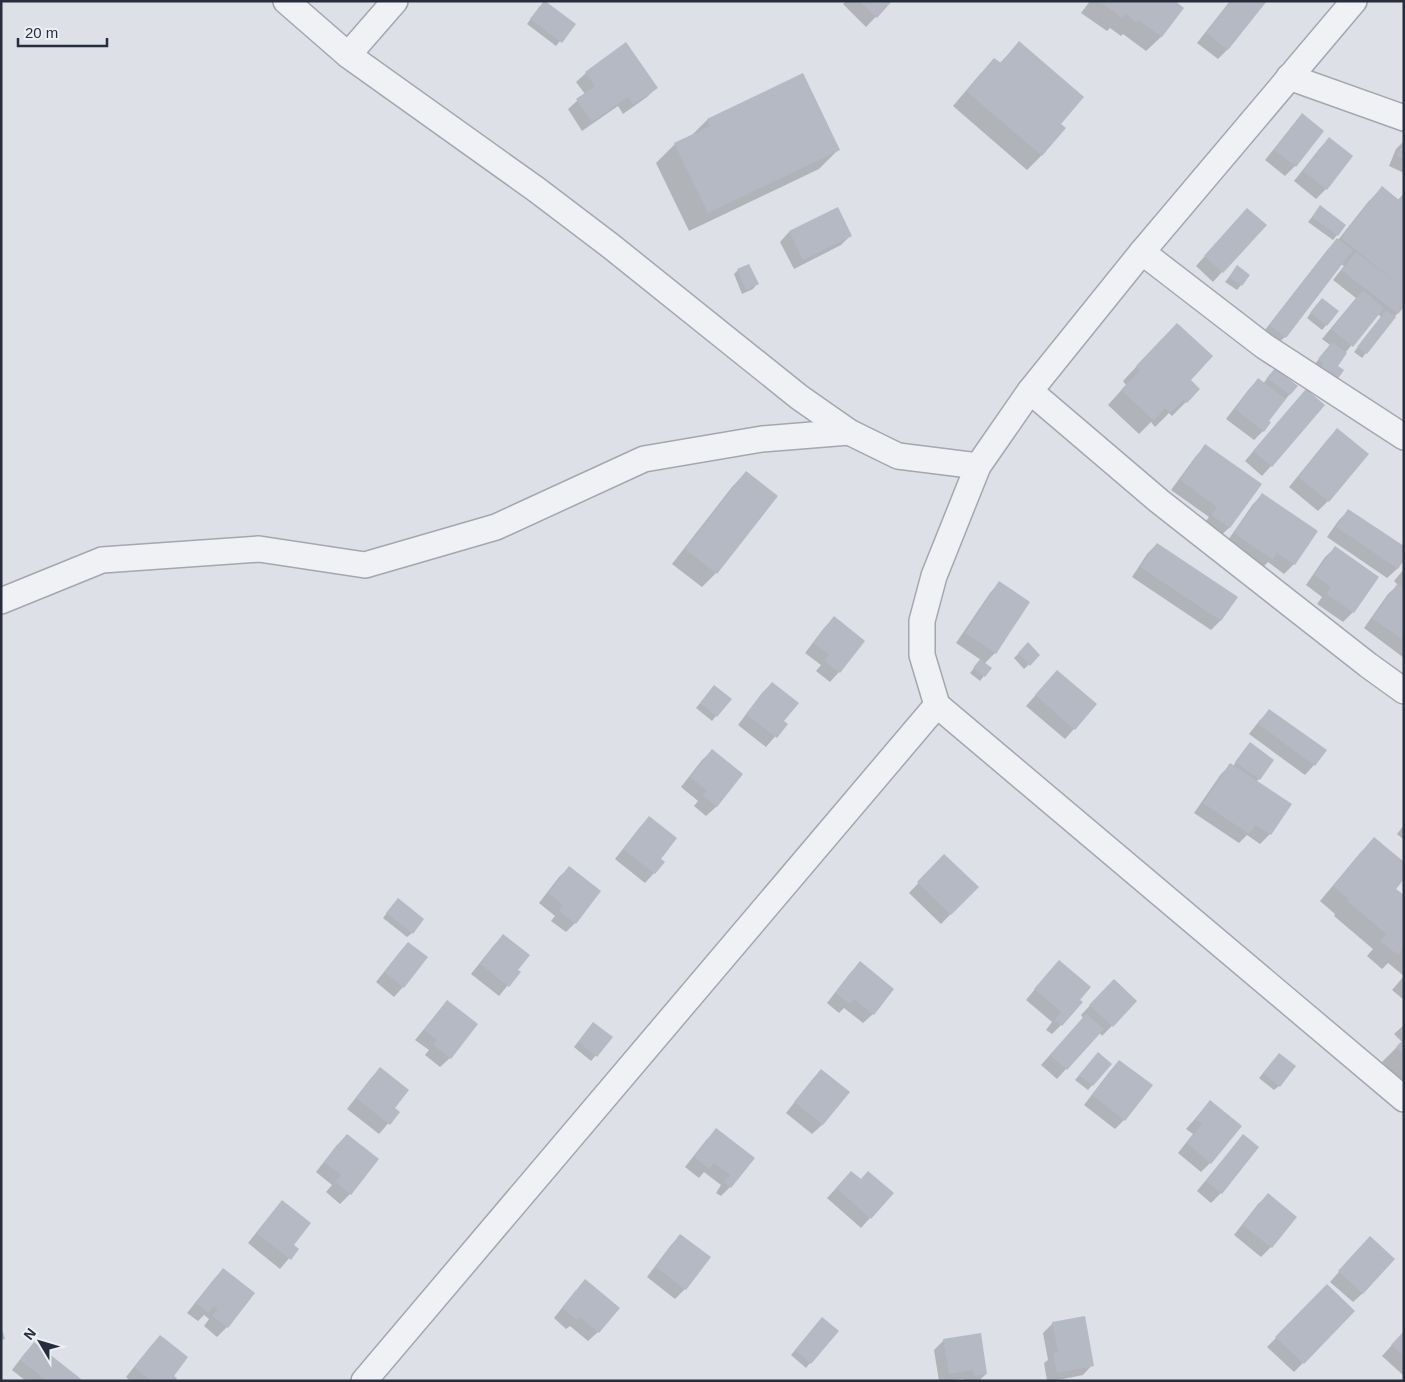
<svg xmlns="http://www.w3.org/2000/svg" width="1405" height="1382" viewBox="0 0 1405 1382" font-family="Helvetica,sans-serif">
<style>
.shadow{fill:#0003}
.building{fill:#b4b9c3}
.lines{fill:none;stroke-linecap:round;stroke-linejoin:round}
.minor-casing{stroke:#a3a7b0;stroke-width:28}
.minor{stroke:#eff1f5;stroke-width:25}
</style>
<rect width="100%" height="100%" fill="#dde0e6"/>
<g class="shadow">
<polygon points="846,1 891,1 866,27 843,4"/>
<polygon points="1090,1 1172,1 1182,8 1161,37 1146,51 1123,34 1121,36 1110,28 1107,31 1081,13"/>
<polygon points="1230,1 1265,1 1228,49 1218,59 1197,43"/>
<polygon points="540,6 574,24 556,46 527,24"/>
<polygon points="1019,43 1060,124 1064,128 1041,156 1027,170 953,106 980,74 995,60 999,64"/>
<polygon points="586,73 657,87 647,97 623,114 618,106 582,131 568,109 585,94 576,82"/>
<polygon points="1302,115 1323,131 1295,166 1285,176 1265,160 1293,125"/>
<polygon points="707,120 838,150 819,169 689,231 656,163 675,144 691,136"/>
<polygon points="1329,139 1326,189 1316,199 1294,181 1320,148"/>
<polygon points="1404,141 1404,173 1389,166 1396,149"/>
<polygon points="1382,188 1398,200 1404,193 1404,305 1366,353 1362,358 1354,352 1381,317 1378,314 1345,353 1320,368 1315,364 1330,345 1322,339 1356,298 1333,280 1344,266 1341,264 1285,337 1275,346 1261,335 1328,249 1338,240 1368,202"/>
<polygon points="1320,207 1337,235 1333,240 1308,222"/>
<polygon points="837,208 850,236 841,245 794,269 780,242 789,232"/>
<polygon points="1238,219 1222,272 1213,282 1196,266"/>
<polygon points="1237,267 1241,285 1237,290 1225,282"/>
<polygon points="738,270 757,284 753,289 742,294 734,274"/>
<polygon points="1317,304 1337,312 1322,330 1307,318"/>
<polygon points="1162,339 1189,380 1199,389 1172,416 1169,413 1155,427 1151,422 1139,434 1108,405 1126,385 1123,381"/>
<polygon points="1270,374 1290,394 1267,421 1263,431 1254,440 1226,419 1249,389 1258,380 1263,384"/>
<polygon points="1306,390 1271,466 1262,476 1245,461 1297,400"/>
<polygon points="1337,430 1367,454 1328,501 1318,511 1289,487 1328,439"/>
<polygon points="1206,446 1260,484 1229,528 1219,537 1203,525 1209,517 1171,490 1196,456"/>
<polygon points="746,472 716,573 702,587 672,564 732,487"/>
<polygon points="1263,494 1294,564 1284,574 1268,562 1262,568 1226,543 1253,504"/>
<polygon points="1349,510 1404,558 1397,569 1387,578 1327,537 1339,520"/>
<polygon points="1157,544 1221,620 1211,630 1132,577 1147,554"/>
<polygon points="1335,548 1353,612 1343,622 1317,604 1322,597 1306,585 1325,557"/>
<polygon points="1404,569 1404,658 1364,628 1388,594 1398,585 1394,581"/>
<polygon points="999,583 995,653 984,664 990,668 980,681 970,673 981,660 956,643 990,593"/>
<polygon points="834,618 864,641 839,672 830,682 816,671 821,665 805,653 824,628"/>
<polygon points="1028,644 1039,655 1024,669 1014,658"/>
<polygon points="1057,671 1074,729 1065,739 1026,706"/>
<polygon points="772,683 782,721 786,724 766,747 738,725 762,693"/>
<polygon points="710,691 716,716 712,721 696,708"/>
<polygon points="1269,711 1314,765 1305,775 1249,734 1260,720"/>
<polygon points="1246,748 1259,779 1256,782 1290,804 1270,834 1260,844 1247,835 1239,843 1194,813 1221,774 1231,764 1233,766"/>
<polygon points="712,751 741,774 716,807 706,816 694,806 698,801 681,787 702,760"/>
<polygon points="649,818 659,859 654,873 645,883 615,859 640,827"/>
<polygon points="1404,825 1404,840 1397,834"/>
<polygon points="1374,839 1394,889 1404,897 1404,976 1388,963 1382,969 1367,956 1373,949 1334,916 1335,914 1320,901 1360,853"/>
<polygon points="944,856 977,887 941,924 909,893"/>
<polygon points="569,868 575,923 566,932 551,921 555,916 539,903 559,877"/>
<polygon points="394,904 412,933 407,937 383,918"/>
<polygon points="503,936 516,970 519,972 499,996 471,974 494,945"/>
<polygon points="408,943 403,987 394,997 376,982 399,953"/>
<polygon points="861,963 873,1014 863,1023 844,1008 839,1013 827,1003 851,972"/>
<polygon points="1050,971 1078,1000 1061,1025 1052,1034 1046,1030 1052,1022 1026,1000"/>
<polygon points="1404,976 1404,1000 1392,990"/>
<polygon points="1114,980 1136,1001 1102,1036 1099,1032 1057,1079 1041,1065 1083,1018 1081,1015"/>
<polygon points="447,1002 450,1058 440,1067 425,1055 429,1050 415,1040 438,1012"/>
<polygon points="1404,1025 1404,1085 1382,1062 1402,1042 1394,1034"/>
<polygon points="589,1028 611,1037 591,1061 574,1047"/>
<polygon points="1094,1058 1110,1064 1088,1090 1075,1080"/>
<polygon points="1275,1059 1279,1086 1274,1090 1259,1078"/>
<polygon points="1119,1061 1124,1120 1115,1129 1084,1105 1110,1071"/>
<polygon points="380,1069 393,1108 398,1112 379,1134 347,1109 371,1078"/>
<polygon points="821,1070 848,1092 822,1125 812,1134 786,1113 812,1080"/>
<polygon points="1210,1102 1210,1163 1201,1172 1178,1153 1193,1134 1186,1129"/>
<polygon points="717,1130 753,1158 730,1187 721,1196 716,1193 721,1185 704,1172 699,1178 685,1167 707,1139"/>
<polygon points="347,1135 350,1194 340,1204 326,1192 332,1185 316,1172 337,1145"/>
<polygon points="1234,1146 1258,1148 1221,1193 1211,1203 1197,1191"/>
<polygon points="842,1182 870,1218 861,1228 827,1198"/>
<polygon points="1268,1195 1295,1217 1271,1247 1261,1257 1234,1235 1258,1204"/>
<polygon points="282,1202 292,1245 297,1249 280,1269 248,1243 273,1212"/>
<polygon points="680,1236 709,1257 685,1289 675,1299 647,1277 671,1245"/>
<polygon points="1361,1247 1363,1293 1353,1302 1330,1282"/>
<polygon points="223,1270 253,1293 227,1327 217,1337 204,1326 209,1319 204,1315 198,1321 187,1313 214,1279"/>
<polygon points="1327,1286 1303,1363 1294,1372 1267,1347"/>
<polygon points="576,1290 598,1332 588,1341 570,1326 566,1329 554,1318"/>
<polygon points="818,1323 810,1363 806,1368 791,1355"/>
<polygon points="1053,1323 1092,1365 1083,1375 1053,1381 1047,1381 1044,1363 1048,1360 1043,1333"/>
<polygon points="1404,1332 1404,1376 1382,1356"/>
<polygon points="160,1336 174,1381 130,1381 126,1377 151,1346"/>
<polygon points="944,1340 986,1374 979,1381 964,1381 964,1379 939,1381 934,1350"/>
<polygon points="34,1344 78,1381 26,1381 12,1370 25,1353"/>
</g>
<g class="building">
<polygon points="544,1 545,1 576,24 562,43 530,19"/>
<polygon points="859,1 892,1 877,18"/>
<polygon points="1099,1 1175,1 1184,8 1162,37 1138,20 1137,23 1125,14 1122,18"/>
<polygon points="1230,1 1267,1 1228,50 1206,33"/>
<polygon points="1019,41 1084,97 1061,124 1066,128 1042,156 966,91 994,58 1001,63"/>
<polygon points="626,42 658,88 633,105 628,97 592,122 576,99 595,86 585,72"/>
<polygon points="803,73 840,150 708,213 674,143 710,126 707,119"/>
<polygon points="1302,113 1324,131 1296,167 1274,150"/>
<polygon points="1329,137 1353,156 1327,190 1303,171"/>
<polygon points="1404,141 1404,159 1397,156"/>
<polygon points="1382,186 1399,200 1404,195 1404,307 1398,314 1341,270 1356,252 1398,284 1341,238"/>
<polygon points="1320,205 1346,225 1338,236 1312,217"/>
<polygon points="838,207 852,236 803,260 789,231"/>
<polygon points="1247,208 1267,225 1223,273 1204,256"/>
<polygon points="1337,238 1353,250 1286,338 1269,325"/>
<polygon points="749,264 759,284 746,290 737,269"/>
<polygon points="1237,265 1250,275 1242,286 1229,277"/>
<polygon points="1363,290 1384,308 1353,347 1331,329"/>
<polygon points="1322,298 1339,311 1327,326 1310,313"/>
<polygon points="1386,310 1396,317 1367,354 1357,347"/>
<polygon points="1177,323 1213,356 1191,380 1200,389 1187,403 1183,400 1170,413 1165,408 1154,421 1121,390 1140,370 1136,366"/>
<polygon points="1332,342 1347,353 1338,366 1344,370 1335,383 1318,370 1323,363 1318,359"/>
<polygon points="1275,368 1298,386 1290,395 1267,378"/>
<polygon points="1258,378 1286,399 1269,421 1271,422 1264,432 1235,409"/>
<polygon points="1306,389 1325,405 1272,467 1253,451"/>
<polygon points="1337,428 1369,454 1329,502 1298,477"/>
<polygon points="1205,444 1262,484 1230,528 1211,515 1217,507 1180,480"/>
<polygon points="746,471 778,496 717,574 685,549"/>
<polygon points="1262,493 1318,531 1295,565 1277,553 1273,560 1234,533"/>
<polygon points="1348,509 1404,546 1404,560 1398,569 1336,527"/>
<polygon points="1157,543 1238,597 1221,621 1140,567"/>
<polygon points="1335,546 1379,577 1354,613 1326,594 1331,587 1314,575"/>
<polygon points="999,581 1030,602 996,654 965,633"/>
<polygon points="1398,583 1404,588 1404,641 1372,618"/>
<polygon points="834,616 865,641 840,673 824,661 829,655 813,643"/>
<polygon points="1028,642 1040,655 1030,666 1018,653"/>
<polygon points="980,659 992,668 985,677 973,668"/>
<polygon points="1057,670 1097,704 1075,730 1035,695"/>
<polygon points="772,682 799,703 784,721 788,724 777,738 746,714"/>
<polygon points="714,685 732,699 717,717 700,703"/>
<polygon points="1269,709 1327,750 1315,766 1258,724"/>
<polygon points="1250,742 1274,760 1260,780 1235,762"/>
<polygon points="712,749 743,774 717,807 703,796 707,791 690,777"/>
<polygon points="1230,763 1292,804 1271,835 1256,825 1249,834 1203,803"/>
<polygon points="649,816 677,838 661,859 665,862 655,874 623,849"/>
<polygon points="1374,837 1404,862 1404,879 1396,889 1404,895 1404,950 1403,949 1398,955 1380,941 1386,934 1347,901 1349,899 1333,886"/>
<polygon points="944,854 979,887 951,915 917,882"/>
<polygon points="569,866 601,891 576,924 559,911 563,905 548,893"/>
<polygon points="398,898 424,919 413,934 386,913"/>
<polygon points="503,934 530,955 518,970 521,972 509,987 480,964"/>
<polygon points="408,942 428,957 404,988 384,972"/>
<polygon points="1059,960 1091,987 1080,1000 1083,1002 1062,1026 1055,1020 1061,1012 1034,989"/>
<polygon points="860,961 894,989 874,1015 854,999 850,1004 835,993"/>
<polygon points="1114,979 1137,1001 1113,1027 1089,1005"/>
<polygon points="447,1000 478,1024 451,1059 433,1045 437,1040 424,1030"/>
<polygon points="1086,1014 1104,1029 1067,1070 1050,1055"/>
<polygon points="593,1022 613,1037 597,1057 578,1042"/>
<polygon points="1404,1039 1404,1055 1396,1047"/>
<polygon points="1098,1052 1112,1064 1093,1086 1079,1075"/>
<polygon points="1279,1053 1296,1066 1280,1087 1263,1073"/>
<polygon points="1119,1060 1153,1085 1125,1121 1092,1095"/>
<polygon points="380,1067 409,1090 395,1108 400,1112 390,1125 356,1098"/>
<polygon points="821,1069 850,1092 823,1125 794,1102"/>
<polygon points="1210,1100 1242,1126 1211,1164 1187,1143 1202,1124 1195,1119"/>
<polygon points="716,1128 755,1158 731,1188 724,1182 730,1175 714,1163 709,1169 694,1157"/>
<polygon points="347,1134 379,1159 351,1195 335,1182 341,1175 324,1162"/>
<polygon points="1243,1134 1259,1147 1222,1194 1206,1181"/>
<polygon points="851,1171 861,1179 868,1171 894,1193 871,1219 836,1188"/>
<polygon points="1268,1193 1297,1217 1272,1248 1242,1225"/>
<polygon points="282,1200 311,1223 294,1245 299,1249 291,1260 256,1233"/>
<polygon points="680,1234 711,1257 686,1290 655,1267"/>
<polygon points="1370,1236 1395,1259 1363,1294 1338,1271"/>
<polygon points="223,1268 255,1293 228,1328 212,1316 218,1309 214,1306 208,1313 196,1303"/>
<polygon points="585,1279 620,1308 599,1333 580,1317 577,1320 562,1308"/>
<polygon points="1327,1284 1355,1311 1304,1364 1275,1337"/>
<polygon points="1085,1316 1094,1366 1057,1373 1053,1353 1058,1352 1052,1322"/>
<polygon points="822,1317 839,1331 811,1364 795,1350"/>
<polygon points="1,1327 5,1339 1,1340"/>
<polygon points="1404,1331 1404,1357 1391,1345"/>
<polygon points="981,1333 987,1374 974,1376 973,1370 949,1374 943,1339"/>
<polygon points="160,1335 188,1357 174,1376 177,1378 175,1381 152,1381 134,1367"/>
<polygon points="34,1342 81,1379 79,1381 47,1381 20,1360"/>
</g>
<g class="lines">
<defs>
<g id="minor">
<polyline points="286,1 348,55 537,190 612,247 799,397 849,432 898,456 978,466"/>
<polyline points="1354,1 1142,252 1030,391 978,466 934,576 922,621 922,655 937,705 1404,1099"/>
<polyline points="348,55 395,1"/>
<polyline points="1289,77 1404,118"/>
<polyline points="1142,252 1264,346 1404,437"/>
<polyline points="1030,391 1159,501 1368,665 1404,691"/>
<polyline points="1,601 102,560 259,549 365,565 496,527 644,459 762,439 849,432"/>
<polyline points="364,1381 937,705"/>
</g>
</defs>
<use href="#minor" class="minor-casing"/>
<use href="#minor" class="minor"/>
</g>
<rect width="1405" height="1382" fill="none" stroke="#272d3d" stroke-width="5"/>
<g transform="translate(40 1342) rotate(308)" stroke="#eceff4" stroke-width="4" paint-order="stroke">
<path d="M0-4L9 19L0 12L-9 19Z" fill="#272d3d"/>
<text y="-8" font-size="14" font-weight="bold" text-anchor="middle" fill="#272d3d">N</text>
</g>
<path d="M18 38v8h89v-8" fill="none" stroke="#272d3d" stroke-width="2.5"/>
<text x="25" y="38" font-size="15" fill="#272d3d" stroke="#eceff4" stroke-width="4" paint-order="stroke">20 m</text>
</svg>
